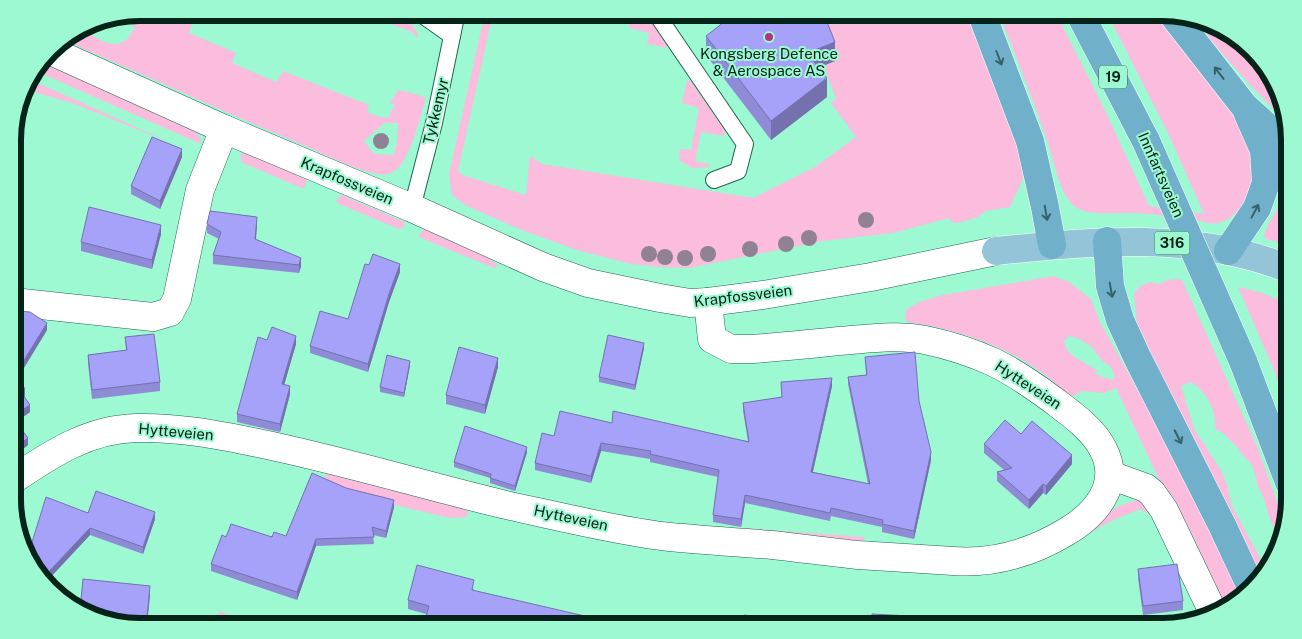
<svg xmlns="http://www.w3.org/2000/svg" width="1302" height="639" viewBox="0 0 1302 639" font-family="'Public Sans',sans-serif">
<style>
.green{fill:#fbbcde;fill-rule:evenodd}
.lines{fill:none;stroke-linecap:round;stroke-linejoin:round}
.service-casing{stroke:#1f694f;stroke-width:18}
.minor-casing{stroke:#1f694f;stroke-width:29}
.tertiary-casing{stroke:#1f694f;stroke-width:29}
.primary-casing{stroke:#fff;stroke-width:29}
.trunk-casing{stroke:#fff;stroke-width:29}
.service{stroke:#fff;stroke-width:16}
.minor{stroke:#fff;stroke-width:28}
.tertiary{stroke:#fff;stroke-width:28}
.primary{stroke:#94c4d7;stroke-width:28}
.trunk{stroke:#70b0ca;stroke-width:28}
.trunk-bridge-casing{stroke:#fff;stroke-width:29;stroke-linecap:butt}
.trunk-bridge{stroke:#70b0ca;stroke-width:28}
.tree{fill:#908294}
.wall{fill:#8f8bd6}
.shaded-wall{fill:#7471ae}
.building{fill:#a6a2f9;stroke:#7471ae}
.oneway{stroke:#356268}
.poi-dot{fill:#b23585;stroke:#9cf9d1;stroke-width:2}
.labels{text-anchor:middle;stroke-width:4;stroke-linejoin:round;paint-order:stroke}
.shield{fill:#9cf9d1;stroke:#326350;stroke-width:1}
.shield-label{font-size:14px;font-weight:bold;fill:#052318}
.poi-label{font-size:15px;fill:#052318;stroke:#9cf9d1}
.street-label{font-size:15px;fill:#052318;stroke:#9cf9d1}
.rim{fill:none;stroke:#052318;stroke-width:6}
</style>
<rect width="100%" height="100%" fill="#9cf9d1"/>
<g class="green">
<path d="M141 12 172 13 193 21 189 33 236 53 232 63 276 82 283 71 369 105 367 112 380 117 388 118 395 104 390 103 398 90 412 93 426 98C420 116 409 170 388 174 372 178 327 156 310 148 227 114 146 75 63 40L83 28C94 37 112 51 126 40 130 37 132 31 135 27L121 16ZM384 123H398L397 140 394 155 374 154 364 141Z"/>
<polygon points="966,12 1013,130 1023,169 1023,179 1010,207 985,211 978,217 958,223 951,222 949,218 893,233 822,241 689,268 659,267 631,264 577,250 519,229 465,205 452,195 449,174 485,13 493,13 458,171 462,175 526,195 530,156 542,164 753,198 815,167 856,137 831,103 836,99 824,66 835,61 815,13"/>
<path d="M362 13C387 12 407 8 418 35L417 38 412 32Z"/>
<polygon points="632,13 645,13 669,48 647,44 649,33 629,28"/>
<path d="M999 13H1056L1104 108 1149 206 1204 214 1168 133 1107 13H1153C1187 54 1277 141 1245 199 1240 209 1231 221 1218 223 1212 225 1202 221 1196 220 1176 217 1156 214 1136 213 1117 212 1083 218 1071 203 1057 186 1054 160 1047 140 1032 97 1015 55 999 13Z"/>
<polygon points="1193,20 1218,26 1268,69 1288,124 1251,86"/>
<polygon points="42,62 193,129 199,135 201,144 36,71"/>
<polygon points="29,79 171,143 72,103 24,89"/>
<polygon points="687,81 691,81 725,130 724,136 701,132 695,161 709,164 709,167 692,168 679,160 680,149 691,150 699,108 682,103"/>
<polygon points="244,153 262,159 307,180 304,188 299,187 241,162 241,154"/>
<path d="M1288 161H1289V245L1266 239 1264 236C1266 225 1275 215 1279 204 1285 190 1286 176 1288 161Z"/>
<polygon points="342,195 405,222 403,228 399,229 339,204 336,201"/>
<polygon points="423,229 488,257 498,266 494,268 421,238 419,236"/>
<path d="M1054 276 1069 282 1091 299 1100 322 1165 440 1228 567 1240 597 1233 605 1220 609 1116 388 1104 393 1082 391 1070 398C1059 388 1049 377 1038 370 999 343 953 329 907 322L905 318 906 310 919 302 943 295ZM1069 336 1077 338 1091 346 1101 360 1111 367 1115 378 1112 380 1100 376 1094 372 1098 371 1073 356 1067 350 1064 341Z"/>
<path d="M1176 279 1182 280 1256 444 1284 521 1279 543 1276 530 1271 522 1263 496 1258 487 1253 467 1248 460 1244 457 1238 448 1223 433 1216 430C1215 425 1215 419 1214 414 1211 401 1201 387 1190 382L1181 386 1194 429 1222 472 1227 485 1232 506 1261 560 1264 569 1258 576 1142 340 1137 325 1134 293 1142 285 1150 282 1159 284 1168 280Z"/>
<polygon points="1238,287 1259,292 1289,304 1289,410 1273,368"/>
<path d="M324 468C371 487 420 495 468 510L467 517 450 518 356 496 327 483Z"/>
<polygon points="1137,500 1146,502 1197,605 1151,515 1140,509 1109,522 1044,560 1015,569 1121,505"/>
<polygon points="743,528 865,537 863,543 759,535"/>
<polygon points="220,611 252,626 211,626"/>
</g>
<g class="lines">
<defs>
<g id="service">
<polyline points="418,12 452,36"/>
<polyline points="655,12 745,144 738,171 714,180"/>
<polyline points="412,208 434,123 457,12"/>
</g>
<g id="minor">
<polyline points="13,302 153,317 170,312 177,299 200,190 224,129"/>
<polyline points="1110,475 1146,488 1152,493 1164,510 1213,612"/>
<path d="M14 479C51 454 89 429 136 428 176 427 214 434 253 442 338 459 422 485 506 505 557 516 609 529 661 536 698 540 735 542 772 545 800 548 829 552 858 555 890 557 921 559 953 561 993 564 1031 553 1066 532 1095 515 1122 485 1103 449 1093 429 1070 413 1053 400 1034 386 1014 372 993 362 971 352 949 345 925 340 897 334 867 339 839 341 810 344 781 347 752 349H731L712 339 708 302"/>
</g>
<polyline id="tertiary" points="51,51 224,129 412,208 543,267 588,283 660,298 690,303 708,302 763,295 871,277 996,251"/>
<path id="primary" d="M996 251C1094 241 1195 231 1289 269"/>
<g id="trunk">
<polyline points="981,12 1030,141 1045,207 1052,245"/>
<polyline points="1079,12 1146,141"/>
<polyline points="1173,15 1244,106 1289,147"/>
<polyline points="1107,241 1110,286 1120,320 1137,357 1222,525 1250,585"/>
<polyline points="1228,251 1257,208 1266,183 1264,150 1248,114"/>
<polyline points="1243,361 1289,482"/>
</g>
</defs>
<use href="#service" class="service-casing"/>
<use href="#minor" class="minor-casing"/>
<use href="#tertiary" class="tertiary-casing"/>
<use href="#primary" class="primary-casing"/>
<use href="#trunk" class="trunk-casing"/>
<use href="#service" class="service"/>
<use href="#minor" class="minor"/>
<use href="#tertiary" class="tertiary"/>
<use href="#primary" class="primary"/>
<use href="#trunk" class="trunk"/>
<defs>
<polyline id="trunk-bridge" points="1146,141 1243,361"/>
</defs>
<use href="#trunk-bridge" class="trunk-bridge-casing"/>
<use href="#trunk-bridge" class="trunk-bridge"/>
</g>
<g class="tree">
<circle cx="381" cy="141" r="8"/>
<circle cx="866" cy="220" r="8"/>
<circle cx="809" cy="238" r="8"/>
<circle cx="786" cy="244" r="8"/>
<circle cx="750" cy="249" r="8"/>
<circle cx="649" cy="254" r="8"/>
<circle cx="708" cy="254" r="8"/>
<circle cx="665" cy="257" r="8"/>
<circle cx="685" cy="258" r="8"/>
</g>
<g class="wall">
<polygon points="172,12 200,12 196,22"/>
<polygon points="667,12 701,12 675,24"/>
<polygon points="706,36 835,61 818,68 827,97 771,140 706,55"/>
<polygon points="182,157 160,209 131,194 131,186"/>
<polygon points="207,224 257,225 256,240 301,258 301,266 299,273 213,264 213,255 219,239 207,233"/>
<polygon points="161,234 152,269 81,251 81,242"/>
<polygon points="400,272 389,302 368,372 310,353 310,346 348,319"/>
<polygon points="13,320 47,330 18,378 25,397 30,412 16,422 28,445 14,456 13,352 17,350 13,347"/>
<polygon points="125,337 160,382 160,391 92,399 88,364 88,355 126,350"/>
<polygon points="267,340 296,344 284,385 290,394 280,432 237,422 237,414"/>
<polygon points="644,348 635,390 599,382 599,377"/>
<polygon points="865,357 919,401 931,460 914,539 882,532 882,527 831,516 830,521 745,503 741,527 713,522 713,515 718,477 650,462 650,459 601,451 591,483 535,470 535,463 554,436 612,423 748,441 743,411 743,403 782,397 781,382 832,386 813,472 868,484 848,384 848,377 866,375"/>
<polygon points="410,365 404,397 380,392 380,387"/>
<polygon points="498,367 485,414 446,404 446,395"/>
<polygon points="1021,434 1072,464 1046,495 1043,493 1029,509 997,481 997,472 1004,470 984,453 984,444"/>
<polygon points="527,452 515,491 490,483 490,478 454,467 454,462"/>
<polygon points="394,507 386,538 373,535 374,544 316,546 297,600 211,571 211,564 226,537 286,536"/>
<polygon points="88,513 155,519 143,554 90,535 46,582 39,576"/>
<polygon points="1138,569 1183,601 1183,610 1143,615 1138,578"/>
<polygon points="474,589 474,591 615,626 426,626 426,614 408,609 408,600"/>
</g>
<g class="shaded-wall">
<polygon points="196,12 200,12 196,22"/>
<polygon points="675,12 701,12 675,24"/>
<polygon points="835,42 835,61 807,72 807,53"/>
<polygon points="827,78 827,97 771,140 771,121"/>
<polygon points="182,149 182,157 160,209 160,201"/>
<polygon points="257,217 257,225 255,248 255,239"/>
<polygon points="161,225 161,234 152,269 152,260"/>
<polygon points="301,258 301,266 299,273 299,265"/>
<polygon points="400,264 400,272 389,302 368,372 368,364 389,294"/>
<polygon points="47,323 47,330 15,382 15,375"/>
<polygon points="296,336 296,344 282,392 282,384"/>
<polygon points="644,343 644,348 635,390 635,385"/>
<polygon points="498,358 498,367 485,414 485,405"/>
<polygon points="410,361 410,365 404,397 404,393"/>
<polygon points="832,378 832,386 811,479 811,472"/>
<polygon points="290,386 290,394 280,432 280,424"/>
<polygon points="25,389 25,397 21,400 21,392"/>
<polygon points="30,405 30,412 13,424 13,416"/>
<polygon points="28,438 28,445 14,456 13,449"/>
<polygon points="601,443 601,451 591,483 591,476"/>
<polygon points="527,447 527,452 515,491 515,486"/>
<polygon points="931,452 931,460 914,539 914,531"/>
<polygon points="1072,455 1072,464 1046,495 1046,486"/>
<polygon points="1043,484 1043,493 1029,509 1029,500"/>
<polygon points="745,495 745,503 741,527 741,519"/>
<polygon points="394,500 394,507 386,538 386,531"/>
<polygon points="155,512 155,519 143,554 143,547"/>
<polygon points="90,528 90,535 46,582 42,579"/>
<polygon points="316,539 316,546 297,600 297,592"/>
<polygon points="150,586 150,596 147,626 146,626"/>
</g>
<g class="building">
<polygon points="737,12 823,12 835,42 807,53 827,78 771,121 706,36"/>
<polygon points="152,137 182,149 160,201 131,186"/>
<polygon points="89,207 161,225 152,260 81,242"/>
<polygon points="210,211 257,217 255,239 301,258 299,265 213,255 221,232 207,224"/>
<polygon points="373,254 400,264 389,294 368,364 310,346 320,311 348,319 365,264 369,265"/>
<polygon points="19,311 30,312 47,323 15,375 25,389 21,392 30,405 13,416 13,352 23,345 13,339 13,320"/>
<polygon points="272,327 296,336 282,384 290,386 280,424 237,414 258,337 267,340"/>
<polygon points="154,334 160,382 92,390 88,355 127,350 125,337"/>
<polygon points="608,335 644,343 635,385 599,377"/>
<polygon points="459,347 498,358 485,405 446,395"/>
<polygon points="915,352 919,401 931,452 914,531 882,524 883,520 831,508 830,513 745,495 741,519 713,515 719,470 650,454 651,451 601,443 591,476 535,463 542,433 554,436 560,411 612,423 613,411 749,442 743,403 782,397 781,382 832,378 811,472 870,484 848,377 867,375 865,357"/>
<polygon points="387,355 410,361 404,393 380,387"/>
<polygon points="13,418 28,438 13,449"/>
<polygon points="1005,420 1021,434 1032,421 1072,455 1046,486 1043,484 1029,500 997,472 1012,468 984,444"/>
<polygon points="465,426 527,447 515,486 490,478 491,474 454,462"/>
<polygon points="312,473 346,488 394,500 386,531 372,527 374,537 316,539 297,592 211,564 222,535 226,537 231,524 272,537 274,532 286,536"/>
<polygon points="96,491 155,512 143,547 90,528 42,579 39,576 29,552 46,497 88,513"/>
<polygon points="1177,564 1183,601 1143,606 1138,569"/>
<polygon points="417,565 474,580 472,590 615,623 614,626 488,626 456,618 454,625 426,617 429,606 408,600"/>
<polygon points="83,579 150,586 146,626 141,626 84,613 80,610"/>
<polygon points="872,614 928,617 927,626 844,626 844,620 872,622"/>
<polygon points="744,615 773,619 772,626 742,626"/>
<polygon points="675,618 727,626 674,626"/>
<rect x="994" y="623" width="34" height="3"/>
</g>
<defs><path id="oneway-shaft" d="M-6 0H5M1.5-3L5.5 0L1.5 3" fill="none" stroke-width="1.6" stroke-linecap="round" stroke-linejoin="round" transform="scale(1.25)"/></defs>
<g class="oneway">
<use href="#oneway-shaft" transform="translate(999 58) rotate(69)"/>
<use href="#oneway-shaft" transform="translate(1219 73) rotate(-128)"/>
<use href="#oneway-shaft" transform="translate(1255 211) rotate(-62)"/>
<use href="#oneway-shaft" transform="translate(1046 213) rotate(80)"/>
<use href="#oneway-shaft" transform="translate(1111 290) rotate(80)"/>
<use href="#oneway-shaft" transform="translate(1178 437) rotate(63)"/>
</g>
<circle class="poi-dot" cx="769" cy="37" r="5"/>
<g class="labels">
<g class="shield">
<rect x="1099" y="65.5" width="28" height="23" rx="4"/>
<rect x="1154.5" y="231.5" width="35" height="23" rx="4"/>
</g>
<g class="shield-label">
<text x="1113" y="82">19</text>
<text x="1172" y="248">316</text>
</g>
<g class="poi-label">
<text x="769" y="59">Kongsberg Defence<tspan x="769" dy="17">&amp; Aerospace AS</tspan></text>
</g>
<g class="street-label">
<text transform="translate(436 111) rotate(-77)" y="5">Tykkemyr</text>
<text transform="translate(1161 175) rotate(66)" y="5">Innfartsveien</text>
<text transform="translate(347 181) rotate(23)" y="5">Krapfossveien</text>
<text transform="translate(743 296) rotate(-7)" y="5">Krapfossveien</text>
<text transform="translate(1028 385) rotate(33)" y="5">Hytteveien</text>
<text transform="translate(176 432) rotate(5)" y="5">Hytteveien</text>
<text transform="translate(571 518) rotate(12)" y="5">Hytteveien</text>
</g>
</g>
<path d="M0 0H1302V639H0ZM140 21H1162A119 119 0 0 1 1281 140V499A119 119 0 0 1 1162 618H140A119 119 0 0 1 21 499V140A119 119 0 0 1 140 21Z" fill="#9cf9d1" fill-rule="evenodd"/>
<path class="rim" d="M140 21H1162A119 119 0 0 1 1281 140V499A119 119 0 0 1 1162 618H140A119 119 0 0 1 21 499V140A119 119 0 0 1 140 21Z"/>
</svg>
